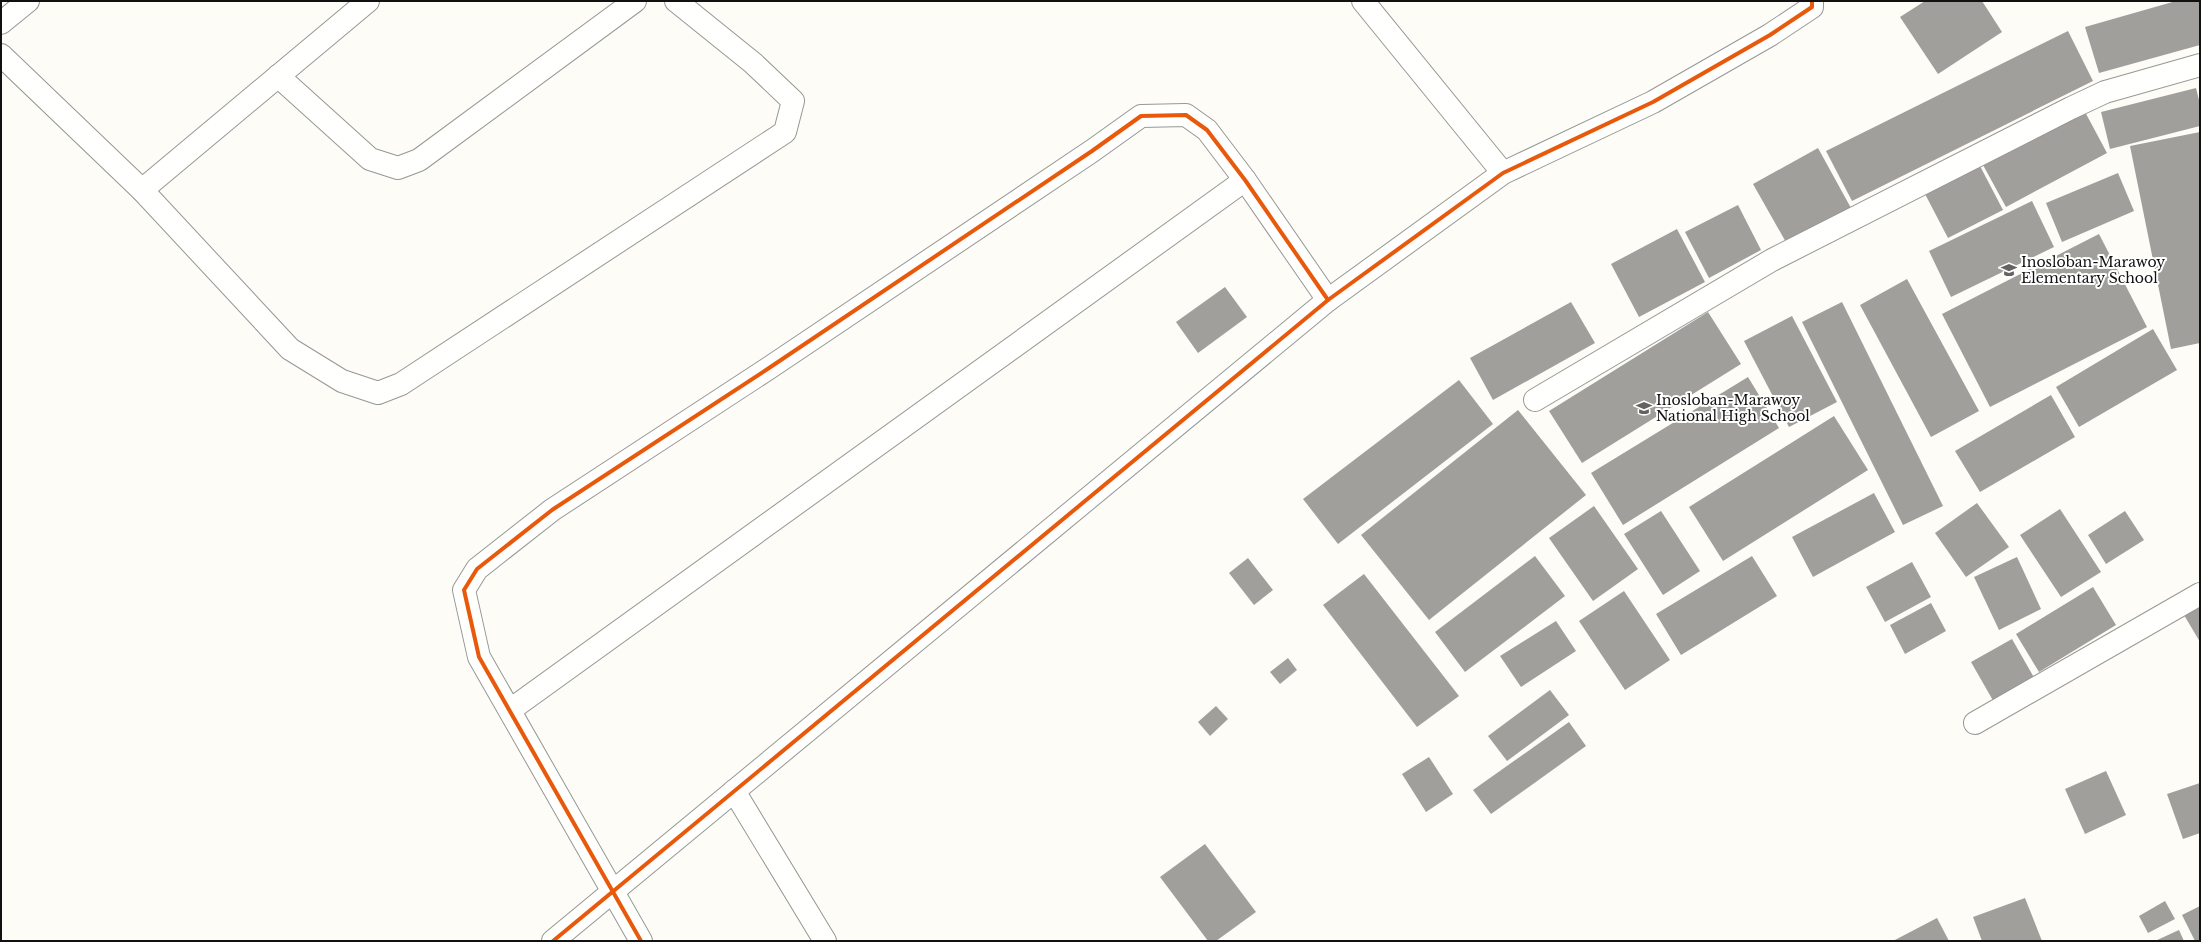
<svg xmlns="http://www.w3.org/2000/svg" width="2201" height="942" viewBox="0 0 2201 942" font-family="'Libre Baskerville',serif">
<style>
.building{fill:#a19f9c}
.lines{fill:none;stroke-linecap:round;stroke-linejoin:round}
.minor-casing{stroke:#979795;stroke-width:24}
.minor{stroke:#fffffe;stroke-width:22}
.cycleway-casing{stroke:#fff;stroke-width:6}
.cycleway{stroke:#e8590c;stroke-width:4}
.labels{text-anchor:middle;stroke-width:4;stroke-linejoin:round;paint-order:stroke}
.poi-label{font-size:14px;fill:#111;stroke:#fff;text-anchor:start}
</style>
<rect width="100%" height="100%" fill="#fdfcf7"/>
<g class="building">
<polygon points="1925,1 1982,1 2002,32 1938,74 1900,17"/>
<polygon points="2176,1 2200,1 2200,45 2099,73 2085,27"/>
<polygon points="2068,31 2093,81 1852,201 1826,151"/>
<polygon points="2196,88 2200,104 2200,126 2110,149 2101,112"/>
<polygon points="2084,110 2107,153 2006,207 1983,165"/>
<polygon points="2200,132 2200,343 2171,349 2130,146"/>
<polygon points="1818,148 1851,208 1787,244 1753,184"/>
<polygon points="1980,166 2003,210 1948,238 1925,194"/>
<polygon points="2118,173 2134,211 2062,242 2046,203"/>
<polygon points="2032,201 2054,247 1951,297 1929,251"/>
<polygon points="1738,205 1761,250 1709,278 1685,232"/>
<polygon points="1677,229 1705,282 1639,317 1611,264"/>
<polygon points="2099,234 2147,327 1990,407 1942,314"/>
<polygon points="1907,279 1979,411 1931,437 1860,305"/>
<polygon points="1225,287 1247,317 1198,353 1176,322"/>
<polygon points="1571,302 1595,343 1493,400 1470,358"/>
<polygon points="1842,302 1943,506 1903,525 1802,322"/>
<polygon points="1708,312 1741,364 1582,463 1549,411"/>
<polygon points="1792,316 1837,402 1789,427 1744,341"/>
<polygon points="2153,329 2177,370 2079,427 2056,387"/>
<polygon points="1748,377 1779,428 1623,525 1591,473"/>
<polygon points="1459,380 1493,424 1338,544 1303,499"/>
<polygon points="2051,395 2075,437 1980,492 1955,451"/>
<polygon points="1518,410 1586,495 1429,620 1361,535"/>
<polygon points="1834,416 1868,470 1723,561 1689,507"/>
<polygon points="1874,493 1895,532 1813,577 1792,537"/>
<polygon points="1977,503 2009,547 1966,577 1935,533"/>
<polygon points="1594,506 1638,569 1593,601 1549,538"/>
<polygon points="2060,509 2101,572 2061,597 2020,535"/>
<polygon points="1661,511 1700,571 1663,595 1624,534"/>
<polygon points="2125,511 2144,540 2106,564 2088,535"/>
<polygon points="1535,556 1565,596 1465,672 1435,632"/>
<polygon points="1752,556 1777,596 1681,655 1656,614"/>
<polygon points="2017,557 2041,609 1999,630 1974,577"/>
<polygon points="1248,558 1273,590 1254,605 1229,573"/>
<polygon points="1912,562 1931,597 1885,622 1866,587"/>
<polygon points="1364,574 1459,696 1417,727 1323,605"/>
<polygon points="2093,587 2116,625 2039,672 2016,634"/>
<polygon points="1624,591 1670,660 1625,690 1579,621"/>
<polygon points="1931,603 1946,631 1905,654 1890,625"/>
<polygon points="2200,605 2200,642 2184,615"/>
<polygon points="1556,621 1576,651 1521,687 1500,656"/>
<polygon points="2012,639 2036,681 1995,704 1971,662"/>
<polygon points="1288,658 1297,670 1280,684 1270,672"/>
<polygon points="1550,690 1569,715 1507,761 1488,736"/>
<polygon points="1216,706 1228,719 1210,736 1198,722"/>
<polygon points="1569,722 1586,746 1491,814 1473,790"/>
<polygon points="1429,757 1453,794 1426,812 1402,774"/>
<polygon points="2106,771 2126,815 2085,834 2065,789"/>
<polygon points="2200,783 2200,833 2183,839 2167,794"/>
<polygon points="1205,844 1256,912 1216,941 1208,941 1160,877"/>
<polygon points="2025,898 2042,941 1982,941 1973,917"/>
<polygon points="2165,901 2175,919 2148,933 2139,916"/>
<polygon points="2200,906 2200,941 2195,941 2182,915"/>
<polygon points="1937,918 1949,941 1893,941"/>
<polygon points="2179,930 2184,941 2155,941"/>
</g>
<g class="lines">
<defs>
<g id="minor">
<polyline points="1363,1 1503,173"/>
<polyline points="1,23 28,1"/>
<polyline points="1,55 142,190 290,349 342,381 378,393 401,384 785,132 793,101 753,63 676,1"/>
<polyline points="278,76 370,159 398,168 419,160 635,1"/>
<polyline points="142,190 368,1"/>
<polyline points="1535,400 1772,260 2071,108 2105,92 2200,65"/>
<polyline points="510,710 1245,180"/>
<polyline points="1975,723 2200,594"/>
<polyline points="734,791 825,941"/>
<polyline points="553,941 1328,300 1503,173 1653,102 1770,35 1812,7 1812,1"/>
<polyline points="641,941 479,657 464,590 477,569 552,510 769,368 1092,151 1141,116 1186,115 1207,130 1245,180 1328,300"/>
</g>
</defs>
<use href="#minor" class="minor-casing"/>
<use href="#minor" class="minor"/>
<defs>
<g id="cycleway">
<polyline points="553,941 1328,300 1503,173 1653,102 1770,35 1812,7 1812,1"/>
<polyline points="641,941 479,657 464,590 477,569 552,510 769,368 1092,151 1141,116 1186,115 1207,130 1245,180 1328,300"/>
</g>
</defs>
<use href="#cycleway" class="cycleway-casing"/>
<use href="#cycleway" class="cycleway"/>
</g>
<defs>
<symbol id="school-bare" viewBox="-9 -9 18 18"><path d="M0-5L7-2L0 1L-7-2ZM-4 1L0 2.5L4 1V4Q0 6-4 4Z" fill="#646362" stroke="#fff" stroke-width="2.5" paint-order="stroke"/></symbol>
</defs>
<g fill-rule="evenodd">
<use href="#school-bare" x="1998" y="259" width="22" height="22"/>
<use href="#school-bare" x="1633" y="397" width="22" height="22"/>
</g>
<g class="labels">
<g class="poi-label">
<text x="2021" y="267">Inosloban-Marawoy<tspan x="2021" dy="16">Elementary School</tspan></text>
<text x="1656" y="405">Inosloban-Marawoy<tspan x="1656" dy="16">National High School</tspan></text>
</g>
</g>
<rect width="2201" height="942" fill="none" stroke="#111111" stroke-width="4"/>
</svg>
